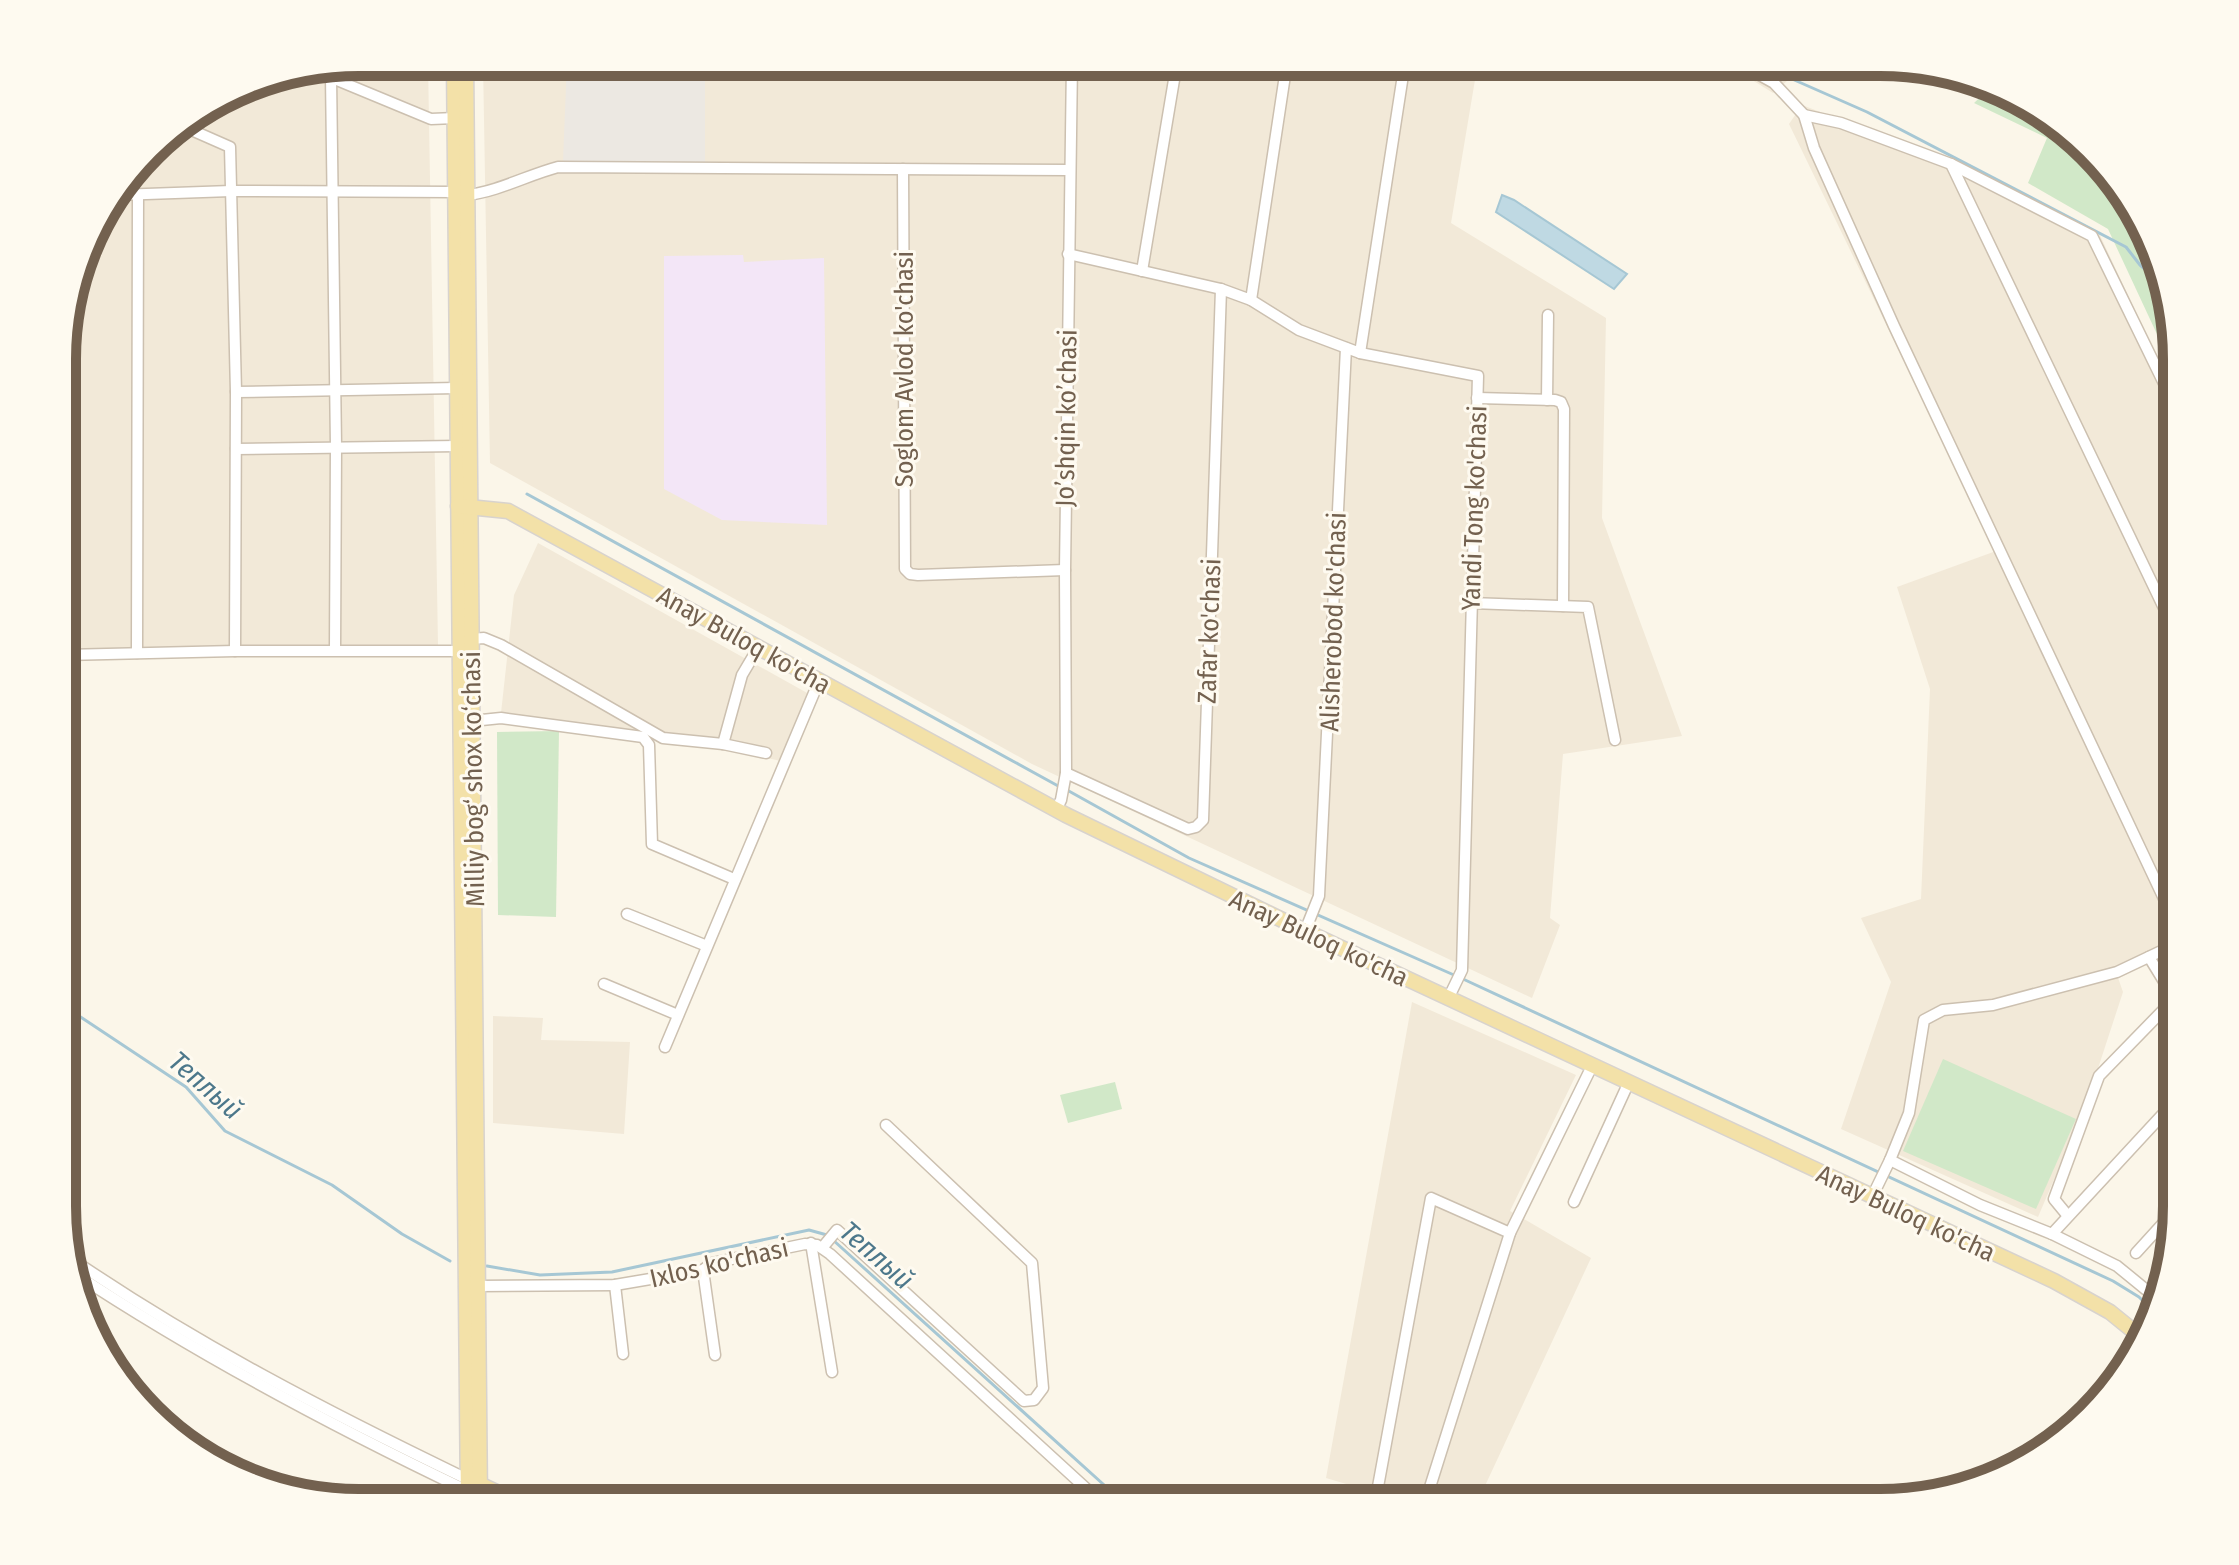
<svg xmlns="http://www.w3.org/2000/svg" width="2239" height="1565" viewBox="0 0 2239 1565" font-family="'Fira Sans Condensed',sans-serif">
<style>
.residential{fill:#f2e9d8}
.industrial{fill:#ece8e2}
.education{fill:#f3e6f7}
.green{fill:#d1e8c8}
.water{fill:#bfd9e3;stroke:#a6c7d4;stroke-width:2}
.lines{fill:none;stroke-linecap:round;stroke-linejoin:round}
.stream{stroke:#a6c7d4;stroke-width:3}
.minor-casing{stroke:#ccc0b0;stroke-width:13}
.major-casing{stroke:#d8d3ce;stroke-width:17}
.minor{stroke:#fff;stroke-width:10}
.major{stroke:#f3e1a8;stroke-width:14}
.labels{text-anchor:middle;stroke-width:6;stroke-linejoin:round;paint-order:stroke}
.street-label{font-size:26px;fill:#73614f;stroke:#fefaf0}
.water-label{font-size:28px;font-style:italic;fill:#4d788b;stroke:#fefaf0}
.rim{fill:none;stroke:#73614f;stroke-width:10}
</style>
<rect width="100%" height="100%" fill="#fbf6e9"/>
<g class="residential">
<polygon points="359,62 428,62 438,645 155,648 64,658 64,320 93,227 163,136 246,84"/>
<polygon points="483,62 1478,62 1451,223 1606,318 1602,518 1682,736 1563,754 1550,918 1560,925 1532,998 1032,764 490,463"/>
<polygon points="1725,63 1799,63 1795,74 1773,93"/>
<polygon points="1802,105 1948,161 2098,231 2176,398 2176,944 2116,972 2123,992 2087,1102 2038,1217 1841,1129 1891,982 1861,918 1921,899 1930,689 1897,587 1996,551 1789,124"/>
<polygon points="538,543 809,694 781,761 730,750 671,745 648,736 574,722 501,713 514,595"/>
<polygon points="1412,1002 1576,1075 1510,1211 1591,1258 1477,1503 1410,1503 1326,1478"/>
<polygon points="493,1016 543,1018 541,1040 630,1042 624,1134 493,1123"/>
</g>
<polygon class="industrial" points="567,62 705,62 705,164 563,161"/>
<polygon class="education" points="743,255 744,262 824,258 827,525 722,520 664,489 664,256"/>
<g class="green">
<polygon points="1992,86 2061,123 2146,227 2176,340 2176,375 2108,229 2028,183 2047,138 1974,103"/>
<polygon points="559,731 556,917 498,915 497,732"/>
<polygon points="1943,1059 2076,1119 2036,1209 1903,1151"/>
<polygon points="1115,1082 1122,1109 1068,1123 1060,1095"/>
</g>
<polygon class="water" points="1502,195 1514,200 1627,274 1614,289 1496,212"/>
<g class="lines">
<g class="stream">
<polyline points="1761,63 1783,75 1867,112 2126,247 2140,265 2161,283"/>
<polyline points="1784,74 1787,63"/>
<polyline points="527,494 1060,787"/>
<polyline points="1067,790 1189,858 1463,979 2113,1281 2139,1297 2155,1313"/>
<polyline points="64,1006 186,1087 225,1131 332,1185 402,1234 450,1261"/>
<polyline points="833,1240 1124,1503"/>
<polyline points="487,1266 540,1275 612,1272 809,1230 827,1235"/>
</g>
<defs>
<g id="minor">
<polyline points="1738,63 1774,83 1804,115 1814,148 1894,326 2176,924"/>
<polyline points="315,71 431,119 455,118"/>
<polyline points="331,77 336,446 335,650"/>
<polyline points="1804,115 1841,123 1951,164 2092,236 2176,408"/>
<polyline points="180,125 230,147 236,392 235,651"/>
<polyline points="1951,164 2176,633"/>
<polyline points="903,169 905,569 910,574 918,575 1065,570"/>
<polyline points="118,195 231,191 455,192"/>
<path d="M468 195C499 191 528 175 558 167L1069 170"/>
<polyline points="1068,254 1221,289 1251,300 1299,330 1360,353 1478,376 1462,970 1448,999"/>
<polyline points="1142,271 1177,62"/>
<polyline points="1251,300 1287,62"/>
<polyline points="1360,353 1405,62"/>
<polyline points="236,392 457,388"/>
<polyline points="1477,398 1555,400 1561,402 1564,409 1563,606"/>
<polyline points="1547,400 1548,315"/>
<polyline points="236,449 458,446"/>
<polyline points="1471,603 1588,607 1615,740"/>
<polyline points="471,639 484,638 501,645 663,738 723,744 766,753"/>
<polyline points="137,653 138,195"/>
<polyline points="64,655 235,651 459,651"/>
<polyline points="472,721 501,718 643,737 649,745 652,844 734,879"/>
<polyline points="723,744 742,675 758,648"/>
<polyline points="1066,773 1188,829 1196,827 1203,820 1221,289"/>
<polyline points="1056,810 1061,800 1066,773 1065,570 1072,62"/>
<polyline points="627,914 707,946"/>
<polyline points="1305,931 1319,896 1346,348"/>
<polyline points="2149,957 2176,1001"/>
<polyline points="604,984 678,1015"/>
<polyline points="665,1047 819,681"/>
<polyline points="1890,1160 1980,1205 2052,1234 2117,1266 2161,1302"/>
<polyline points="1872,1197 1890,1160 1909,1113 1924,1020 1943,1010 1993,1005 2117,972 2176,944"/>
<polyline points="1574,1202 1628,1084"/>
<polyline points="2068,1216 2054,1199 2099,1076 2175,998"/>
<polyline points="2052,1234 2176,1100"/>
<polyline points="811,1243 832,1372"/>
<polyline points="822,1248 837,1230 1024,1401 1034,1400 1043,1388 1032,1263 886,1125"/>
<polyline points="2136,1253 2176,1209"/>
<path d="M69 1257C194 1343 330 1413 467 1479"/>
<polyline points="703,1270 715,1355"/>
<path d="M74 1273C200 1356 332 1426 468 1491"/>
<polyline points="615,1285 623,1354"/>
<polyline points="477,1286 615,1285 703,1270 712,1263 805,1244 817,1245 830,1254 1102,1503"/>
<polyline points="99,1346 138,1387 188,1447"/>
<polyline points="1375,1503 1431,1198 1510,1233"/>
<polyline points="1425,1503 1510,1233 1592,1066"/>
</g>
<g id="major">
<polyline points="454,62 468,1502"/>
<polyline points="466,62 480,1502"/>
<polyline points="458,506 508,511 1066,815 1305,931 2054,1281 2110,1312 2142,1338"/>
<polyline points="475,1482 518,1502"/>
</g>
</defs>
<use href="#minor" class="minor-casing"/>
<use href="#major" class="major-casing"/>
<use href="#minor" class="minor"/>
<use href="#major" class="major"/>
</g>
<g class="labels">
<g class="street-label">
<text transform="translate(904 369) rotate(-90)" y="9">Soglom Avlod ko'chasi</text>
<text transform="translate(1066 418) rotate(-89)" y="9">Joʼshqin koʼchasi</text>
<text transform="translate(1474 508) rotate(-88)" y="9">Yandi Tong ko'chasi</text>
<text transform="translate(1333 622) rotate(-88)" y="9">Alisherobod ko'chasi</text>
<text transform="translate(1209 631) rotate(-88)" y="9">Zafar ko'chasi</text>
<text transform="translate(744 640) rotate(29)" y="9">Anay Buloq ko'cha</text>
<text transform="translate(473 779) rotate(-91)" y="9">Milliy bog‘ shox ko‘chasi</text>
<text transform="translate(1319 938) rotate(25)" y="9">Anay Buloq ko'cha</text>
<text transform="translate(1906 1213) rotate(25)" y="9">Anay Buloq ko'cha</text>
<text transform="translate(719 1263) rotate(-13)" y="9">Ixlos ko'chasi</text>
</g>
<g class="water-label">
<text transform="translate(206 1085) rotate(41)" y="10">Теплый</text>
<text transform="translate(877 1255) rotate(41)" y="10">Теплый</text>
</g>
</g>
<path d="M0 0H2239V1565H0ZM359 76H1880A283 283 0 0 1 2163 359V1206A283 283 0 0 1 1880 1489H359A283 283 0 0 1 76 1206V359A283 283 0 0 1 359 76Z" fill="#fefaf0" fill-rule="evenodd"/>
<path class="rim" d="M359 76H1880A283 283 0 0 1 2163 359V1206A283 283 0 0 1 1880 1489H359A283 283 0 0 1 76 1206V359A283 283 0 0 1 359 76Z"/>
</svg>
